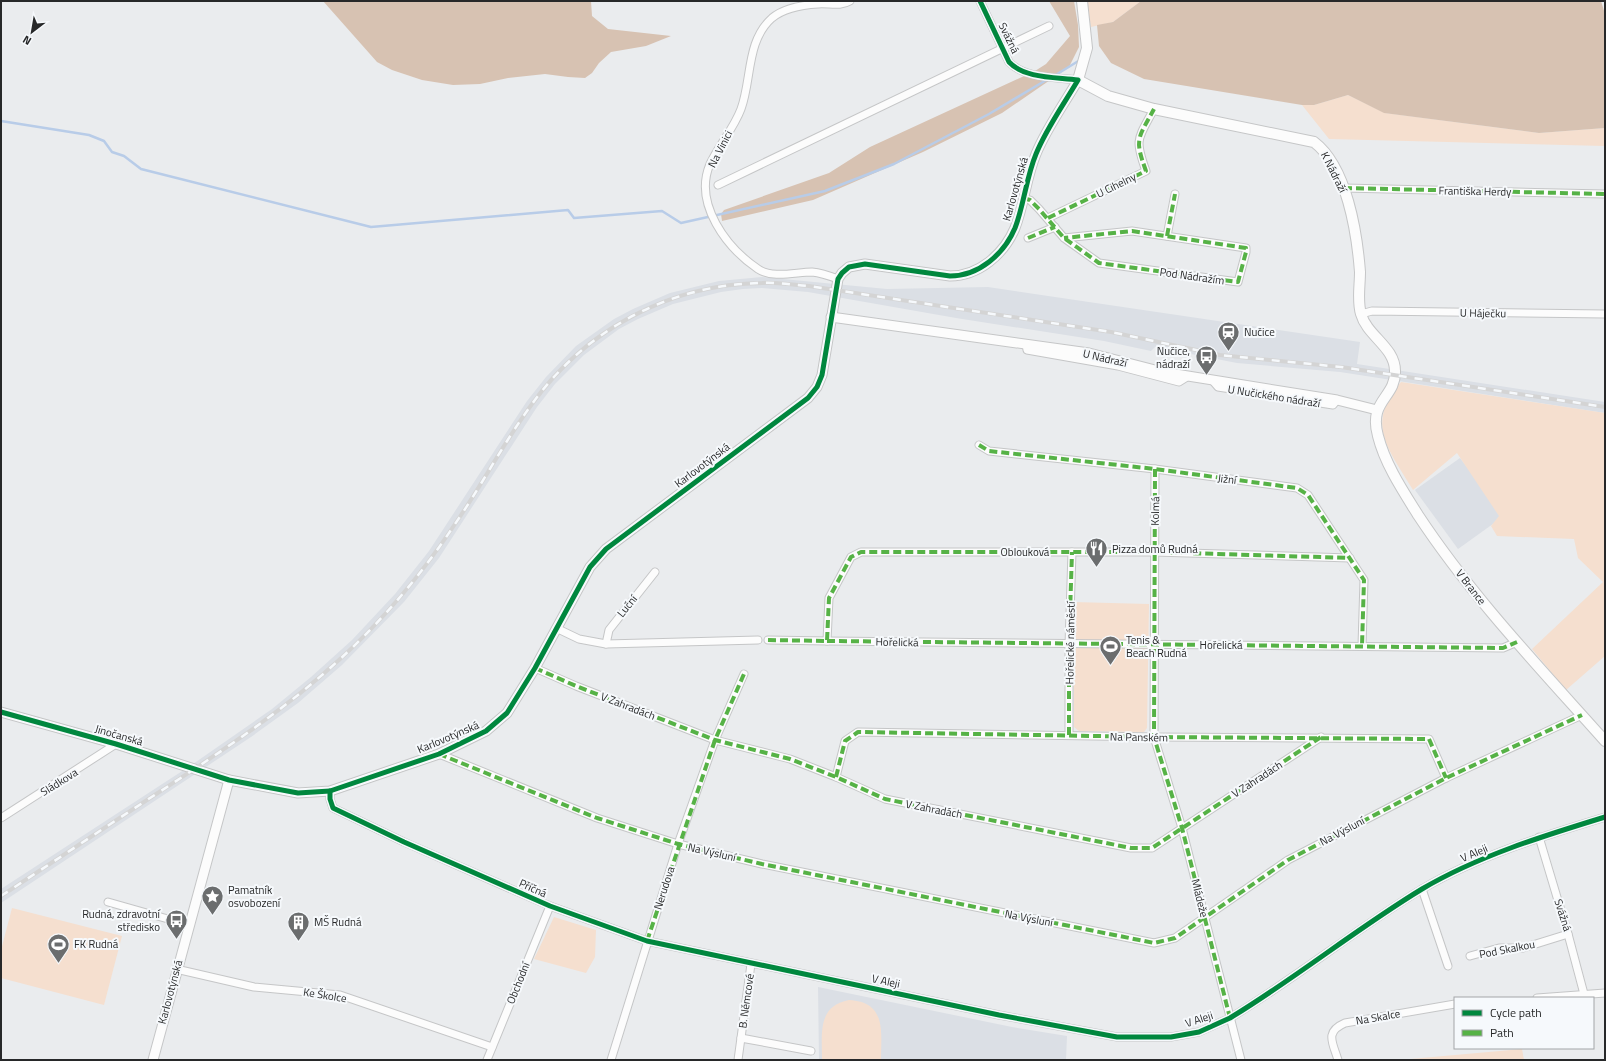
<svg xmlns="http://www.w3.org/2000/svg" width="1606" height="1061" viewBox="0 0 1606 1061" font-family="'Titillium Web',sans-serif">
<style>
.built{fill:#dbdfe5}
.green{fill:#f5dfcf}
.forest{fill:#d7c2b2}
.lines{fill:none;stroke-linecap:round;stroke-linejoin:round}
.stream{stroke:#b8cce8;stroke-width:2.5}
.minor-casing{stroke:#c5c6c7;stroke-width:9}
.tertiary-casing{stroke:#c5c6c7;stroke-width:11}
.secondary-casing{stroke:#c5c6c7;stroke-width:12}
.minor{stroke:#fcfcfc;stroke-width:7}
.tertiary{stroke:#fcfcfc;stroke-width:9}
.secondary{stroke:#fcfcfc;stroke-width:10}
.rail-casing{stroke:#d4d4d4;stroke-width:4}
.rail{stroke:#f6f9fc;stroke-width:2.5;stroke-dasharray:8;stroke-linecap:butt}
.quiet{stroke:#56b246;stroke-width:4;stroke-dasharray:8 4;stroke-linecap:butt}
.cycleway-casing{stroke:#f6f9fc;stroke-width:8}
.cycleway{stroke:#00873e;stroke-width:5}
.labels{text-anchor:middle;stroke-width:4;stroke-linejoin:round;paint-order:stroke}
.street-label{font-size:11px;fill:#272829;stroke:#f6f9fc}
.poi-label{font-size:11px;fill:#272829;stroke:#f6f9fc;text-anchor:start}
</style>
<rect width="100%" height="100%" fill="#eaecee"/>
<g class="built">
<polygon points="762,277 887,289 988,287 1360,342 1357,364 1605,402 1605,413 1340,372 1237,363 1155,347 1151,351 1104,341 956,318 808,292 762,288 743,289 721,292 673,304 638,319 619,329 584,355 555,384 537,407 439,558 404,602 342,665 298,703 251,737 1,903 1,889 193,764 272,709 311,677 352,640 395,594 429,551 527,401 546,377 576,346 614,319 633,309 670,293 719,281"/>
<polygon points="1460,458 1504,516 1458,549 1415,490"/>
<polygon points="818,987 1012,1027 1067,1036 1066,1060 819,1060"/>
</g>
<g class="green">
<polygon points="1086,1 1141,1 1113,22 1091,27"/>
<polygon points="1348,95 1385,113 1539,133 1605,128 1605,146 1329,139 1302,105 1314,105"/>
<path d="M1401 382 1605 413V656L1566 690 1532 649 1603 582 1578 558 1574 539 1497 536 1491 526 1499 516 1457 453 1413 490C1389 449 1364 425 1401 382Z"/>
<polygon points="1073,602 1149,604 1147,728 1144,732 1079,731 1074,727"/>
<polygon points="12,908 122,936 104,1005 1,978 1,950"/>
<polygon points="554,917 596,930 595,957 586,973 534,959"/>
<path d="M849 1000C887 1002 881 1032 881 1060H822C822 1034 817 1006 849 1000Z"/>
<polygon points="1522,1049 1524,1060 1399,1060"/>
</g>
<g class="forest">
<polygon points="323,1 591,1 592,16 608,29 671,36 646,46 611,52 599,63 592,73 585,78 568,77 545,74 508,78 480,84 453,85 422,80 392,70 377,62"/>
<polygon points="1049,1 1074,1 1078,25 1079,47 1069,67 1002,113 923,152 813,200 722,221 721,214 724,210 829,173 870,147 1035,71 1046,64 1070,36"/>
<polygon points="1141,1 1601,1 1605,14 1605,128 1539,133 1384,113 1348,95 1314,105 1302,105 1144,79 1111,63 1099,46 1097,25 1113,22"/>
</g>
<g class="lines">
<g class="stream">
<polyline points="1054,76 1080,60"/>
<polyline points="1,121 89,135 104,141 112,152 124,156 141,169 371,227 568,210 574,218 662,211 681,223 825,191 894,164 989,114 1048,79"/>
</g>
<defs>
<g id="minor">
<path d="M980 1 1009 62C1025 79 1056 77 1078 80"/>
<polyline points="718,185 1049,26"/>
<polyline points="1344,188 1605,194"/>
<polyline points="1023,198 1030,200 1039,209 1064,238 1099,263 1238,282 1246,252 1246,248 1132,231 1064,238"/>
<path d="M1048 218 1146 171C1134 138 1138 139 1154 109"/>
<polyline points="1167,236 1175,194"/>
<polyline points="1028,238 1055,227"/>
<path d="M838 279C830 276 822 273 812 272 796 272 773 279 758 269 727 248 693 204 710 164 719 145 734 128 741 109 752 79 746 41 772 18 784 8 802 5 818 4 829 3 840 7 850 1"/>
<polyline points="1361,314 1372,311 1605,314"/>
<polyline points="1026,344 1027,350 1118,366 1179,382 1187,377"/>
<polyline points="1212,380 1218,387 1333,405 1337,400"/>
<polyline points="979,445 989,451 1155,469 1297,488 1308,495 1364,580 1362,646"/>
<polyline points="1155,469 1154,737 1182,828 1241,1060"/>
<polyline points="556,628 579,639 606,644 758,640"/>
<polyline points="768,640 827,641 829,598 851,557 861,552 1154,552 1350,558"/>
<polyline points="827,641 1503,648 1517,642"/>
<polyline points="606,644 609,630 655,572"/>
<polyline points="535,668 576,686 715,740 790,759 836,777 885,799 1131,848 1152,848 1321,737"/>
<polyline points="1069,735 1069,645 1072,552"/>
<polyline points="439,754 597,818 678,844 762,864 1154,943 1175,938 1288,860 1446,778 1582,715"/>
<polyline points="836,777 845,741 858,732 1154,737 1429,739 1446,778"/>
<path d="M330 791V799L333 808 404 842 550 906 647 941 999 1015 1117 1037H1171L1199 1032 1230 1018C1296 978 1356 929 1422 889 1478 856 1543 836 1605 817"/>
<polyline points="1,818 116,744"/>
<polyline points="1539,837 1568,934 1584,994"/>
<polyline points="1422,889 1448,966"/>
<polyline points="108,902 189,925"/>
<polyline points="1470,956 1499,948 1523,948 1568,934"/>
<polyline points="176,969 254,987 340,995 492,1047"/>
<polyline points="1537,998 1605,993"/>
<polyline points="741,1038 811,1051"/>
<polyline points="487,1060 550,906"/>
<polyline points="611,1060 678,844 715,740 744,674"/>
<polyline points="738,1060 751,964"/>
<path d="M1338 1060C1333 1043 1324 1032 1345 1023L1455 1004"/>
</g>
<g id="tertiary">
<polyline points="831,317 1089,353 1163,372 1337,400 1377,410"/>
<path d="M1 712 116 744 229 780 298 793 330 791 439 754 486 731 507 713 535 668 590 567 606 549 808 398 817 387 822 375 838 279 842 273 849 267 865 264 950 276C979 276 1004 254 1015 228 1024 205 1026 178 1036 154 1046 129 1064 104 1078 80"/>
<polyline points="153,1060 229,780"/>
</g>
<path id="secondary" d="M1082 1 1087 48 1078 80 1108 96 1154 109 1314 142C1347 167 1357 233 1360 272 1360 286 1357 301 1361 314 1367 336 1395 347 1395 371 1396 398 1368 400 1378 436 1385 464 1403 491 1418 515 1472 597 1540 668 1605 741"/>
</defs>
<use href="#minor" class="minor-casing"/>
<use href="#tertiary" class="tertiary-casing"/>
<use href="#secondary" class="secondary-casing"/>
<use href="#minor" class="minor"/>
<use href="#tertiary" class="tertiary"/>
<use href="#secondary" class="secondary"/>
<defs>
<path id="rail" d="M1 896C50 864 98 832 147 800 213 757 280 714 339 660 383 620 422 574 455 524 482 485 504 442 532 404 585 330 670 284 762 283 777 282 793 285 809 286L1111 332 1220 355 1341 367 1605 407"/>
</defs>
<use href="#rail" class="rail-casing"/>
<use href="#rail" class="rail"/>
<g class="quiet">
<polyline points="1344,188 1605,194"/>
<polyline points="1023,198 1030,200 1039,209 1064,238 1099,263 1238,282 1246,252 1246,248 1132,231 1064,238"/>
<path d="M1048 218 1146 171C1134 138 1138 139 1154 109"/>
<polyline points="1167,236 1175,194"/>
<polyline points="1028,238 1055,227"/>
<polyline points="979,445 989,451 1155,469 1297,488 1308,495 1364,580 1362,646"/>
<polyline points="1155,469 1154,737 1182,828 1230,1018"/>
<polyline points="768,640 827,641 829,598 851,557 861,552 1154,552 1350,558"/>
<polyline points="827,641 1503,648 1517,642"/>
<polyline points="535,668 576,686 715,740 790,759 836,777 885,799 1131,848 1152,848 1321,737"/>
<polyline points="1069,735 1069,645 1072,552"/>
<polyline points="439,754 597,818 678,844 762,864 1154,943 1175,938 1288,860 1446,778 1582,715"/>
<polyline points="836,777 845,741 858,732 1154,737 1429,739 1446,778"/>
<polyline points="647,941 715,740 744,674"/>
</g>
<defs>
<g id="cycleway">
<path d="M1 712 116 744 229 780 298 793 330 791 439 754 486 731 507 713 535 668 590 567 606 549 808 398 817 387 822 375 838 279 842 273 849 267 865 264 950 276C979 276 1004 254 1015 228 1024 205 1026 178 1036 154 1046 129 1064 104 1078 80 1056 77 1025 79 1009 62L980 1"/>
<path d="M330 791V799L333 808 404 842 550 906 647 941 999 1015 1117 1037H1171L1199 1032 1230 1018C1296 978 1356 929 1422 889 1478 856 1543 836 1605 817"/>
</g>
</defs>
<use href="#cycleway" class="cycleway-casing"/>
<use href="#cycleway" class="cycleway"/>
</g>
<defs>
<symbol id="station-pin" viewBox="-11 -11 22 30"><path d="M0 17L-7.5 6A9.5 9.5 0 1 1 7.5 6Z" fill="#6b6d6e" stroke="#f6f9fc"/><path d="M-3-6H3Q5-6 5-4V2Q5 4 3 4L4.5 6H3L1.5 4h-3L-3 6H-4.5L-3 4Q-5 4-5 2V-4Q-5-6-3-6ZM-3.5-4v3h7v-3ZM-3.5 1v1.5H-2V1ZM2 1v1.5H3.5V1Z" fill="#fff"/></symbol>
<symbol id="bus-pin" viewBox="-11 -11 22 30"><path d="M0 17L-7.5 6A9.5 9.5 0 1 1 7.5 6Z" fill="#6b6d6e" stroke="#f6f9fc"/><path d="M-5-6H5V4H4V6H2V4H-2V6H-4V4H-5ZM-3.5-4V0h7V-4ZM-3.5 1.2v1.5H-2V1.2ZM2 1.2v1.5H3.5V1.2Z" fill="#fff"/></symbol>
<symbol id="restaurant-pin" viewBox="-11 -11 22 30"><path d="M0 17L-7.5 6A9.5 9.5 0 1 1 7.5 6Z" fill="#6b6d6e" stroke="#f6f9fc"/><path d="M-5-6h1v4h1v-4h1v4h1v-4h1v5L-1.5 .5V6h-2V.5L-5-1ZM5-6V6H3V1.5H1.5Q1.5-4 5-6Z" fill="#fff"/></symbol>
<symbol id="stadium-pin" viewBox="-11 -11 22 30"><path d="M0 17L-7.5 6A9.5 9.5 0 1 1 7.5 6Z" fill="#6b6d6e" stroke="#f6f9fc"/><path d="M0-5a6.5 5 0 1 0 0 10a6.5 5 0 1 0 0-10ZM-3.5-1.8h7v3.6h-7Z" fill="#fff"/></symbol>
<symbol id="sight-pin" viewBox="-11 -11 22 30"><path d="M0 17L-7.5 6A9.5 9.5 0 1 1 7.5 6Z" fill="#6b6d6e" stroke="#f6f9fc"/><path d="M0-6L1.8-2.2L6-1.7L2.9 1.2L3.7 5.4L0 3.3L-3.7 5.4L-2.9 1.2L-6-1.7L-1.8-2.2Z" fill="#fff"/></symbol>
<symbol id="building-pin" viewBox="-11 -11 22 30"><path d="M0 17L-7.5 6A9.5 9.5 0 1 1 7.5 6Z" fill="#6b6d6e" stroke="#f6f9fc"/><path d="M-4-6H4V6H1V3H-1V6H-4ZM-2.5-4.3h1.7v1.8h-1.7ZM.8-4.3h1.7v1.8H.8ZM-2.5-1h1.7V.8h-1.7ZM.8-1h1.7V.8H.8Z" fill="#fff"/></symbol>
</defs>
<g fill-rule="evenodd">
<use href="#station-pin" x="1216" y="320" width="25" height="34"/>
<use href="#bus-pin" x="1194" y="344" width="25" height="34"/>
<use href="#restaurant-pin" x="1084" y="536" width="25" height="34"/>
<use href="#stadium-pin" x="1098" y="634" width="25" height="34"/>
<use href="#sight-pin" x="200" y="884" width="25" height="34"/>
<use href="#bus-pin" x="164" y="908" width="25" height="34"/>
<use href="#building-pin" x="286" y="910" width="25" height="34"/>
<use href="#stadium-pin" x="46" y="932" width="25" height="34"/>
</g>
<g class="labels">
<g class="street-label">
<text transform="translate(1009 38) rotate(64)" y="4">Svážná</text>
<text transform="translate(720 149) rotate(-63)" y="4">Na Vinici</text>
<text transform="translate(1334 172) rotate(63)" y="4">K Nádraží</text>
<text transform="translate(1116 185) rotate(-26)" y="4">U Cihelny</text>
<text transform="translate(1015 189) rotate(-74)" y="4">Karlovotýnská</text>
<text transform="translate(1475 191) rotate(1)" y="4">Františka Herdy</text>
<text transform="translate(1192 276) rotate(8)" y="4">Pod Nádražím</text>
<text transform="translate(1483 313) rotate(1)" y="4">U Háječku</text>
<text transform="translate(1105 358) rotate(13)" y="4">U Nádraží</text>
<text transform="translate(1274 396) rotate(9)" y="4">U Nučického nádraží</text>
<text transform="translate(702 465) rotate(-37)" y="4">Karlovotýnská</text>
<text transform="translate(1227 479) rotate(7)" y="4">Jižní</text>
<text transform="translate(1155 511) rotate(-89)" y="4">Kolmá</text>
<text x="1025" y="556">Oblouková</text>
<text transform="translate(1471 587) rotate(52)" y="4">V Brance</text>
<text transform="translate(627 606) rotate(-51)" y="4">Luční</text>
<text transform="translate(897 642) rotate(1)" y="4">Hořelická</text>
<text transform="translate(1070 643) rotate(-89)" y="4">Hořelické náměstí</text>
<text x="1221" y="649">Hořelická</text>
<text transform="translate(628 706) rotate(21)" y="4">V Zahradách</text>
<text transform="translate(119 735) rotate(16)" y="4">Jinočanská</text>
<text transform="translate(448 737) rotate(-23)" y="4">Karlovotýnská</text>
<text transform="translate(1139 737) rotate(1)" y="4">Na Panském</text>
<text transform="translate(1257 779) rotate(-33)" y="4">V Zahradách</text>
<text transform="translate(59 782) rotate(-32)" y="4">Sládkova</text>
<text transform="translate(934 809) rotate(11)" y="4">V Zahradách</text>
<text transform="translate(1342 831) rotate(-28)" y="4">Na Výsluní</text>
<text transform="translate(712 852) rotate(13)" y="4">Na Výsluní</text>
<text transform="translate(1474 853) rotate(-23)" y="4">V Aleji</text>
<text transform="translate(533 888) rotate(24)" y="4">Příčná</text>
<text transform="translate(664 888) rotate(-72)" y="4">Nerudova</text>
<text transform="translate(1200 898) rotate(76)" y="4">Mládeže</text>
<text transform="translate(1563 915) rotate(73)" y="4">Svážná</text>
<text transform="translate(1029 918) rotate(11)" y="4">Na Výsluní</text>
<text transform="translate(1507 949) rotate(-11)" y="4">Pod Skalkou</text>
<text transform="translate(886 981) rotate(12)" y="4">V Aleji</text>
<text transform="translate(518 983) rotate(-68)" y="4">Obchodní</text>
<text transform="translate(170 992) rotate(-75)" y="4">Karlovotýnská</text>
<text transform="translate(325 995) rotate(9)" y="4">Ke Školce</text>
<text transform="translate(746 1001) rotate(-82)" y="4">B. Němcové</text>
<text transform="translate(1378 1017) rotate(-10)" y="4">Na Skalce</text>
<text transform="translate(1199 1019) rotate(-18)" y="4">V Aleji</text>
</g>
<g class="poi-label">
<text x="1244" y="336">Nučice</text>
<text x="1190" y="355" text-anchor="end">Nučice,<tspan x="1190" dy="13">nádraží</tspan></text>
<text x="1112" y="553">Pizza domů Rudná</text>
<text x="1126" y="644">Tenis &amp;<tspan x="1126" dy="13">Beach Rudná</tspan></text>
<text x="228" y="894">Pamatník<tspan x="228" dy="13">osvobození</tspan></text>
<text x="160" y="918" text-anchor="end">Rudná, zdravotní<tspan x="160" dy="13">středisko</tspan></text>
<text x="314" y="926">MŠ Rudná</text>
<text x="74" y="948">FK Rudná</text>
</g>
</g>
<rect width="1606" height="1061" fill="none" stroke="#272829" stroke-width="4"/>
<rect x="1454" y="997" width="140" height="52" fill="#f6f9fc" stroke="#a3a5a8"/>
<rect x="1462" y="1010" width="20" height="6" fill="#00873e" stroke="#a3a5a8"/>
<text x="1490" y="1017" font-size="12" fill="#272829">Cycle path</text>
<rect x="1462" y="1030" width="20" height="6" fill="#56b246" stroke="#a3a5a8"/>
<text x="1490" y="1037" font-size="12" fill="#272829">Path</text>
<g transform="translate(32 32) rotate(211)" stroke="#f6f9fc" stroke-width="3" paint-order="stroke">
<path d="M0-3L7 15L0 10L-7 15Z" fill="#272829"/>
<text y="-6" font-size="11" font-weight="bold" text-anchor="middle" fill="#272829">N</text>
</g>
</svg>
